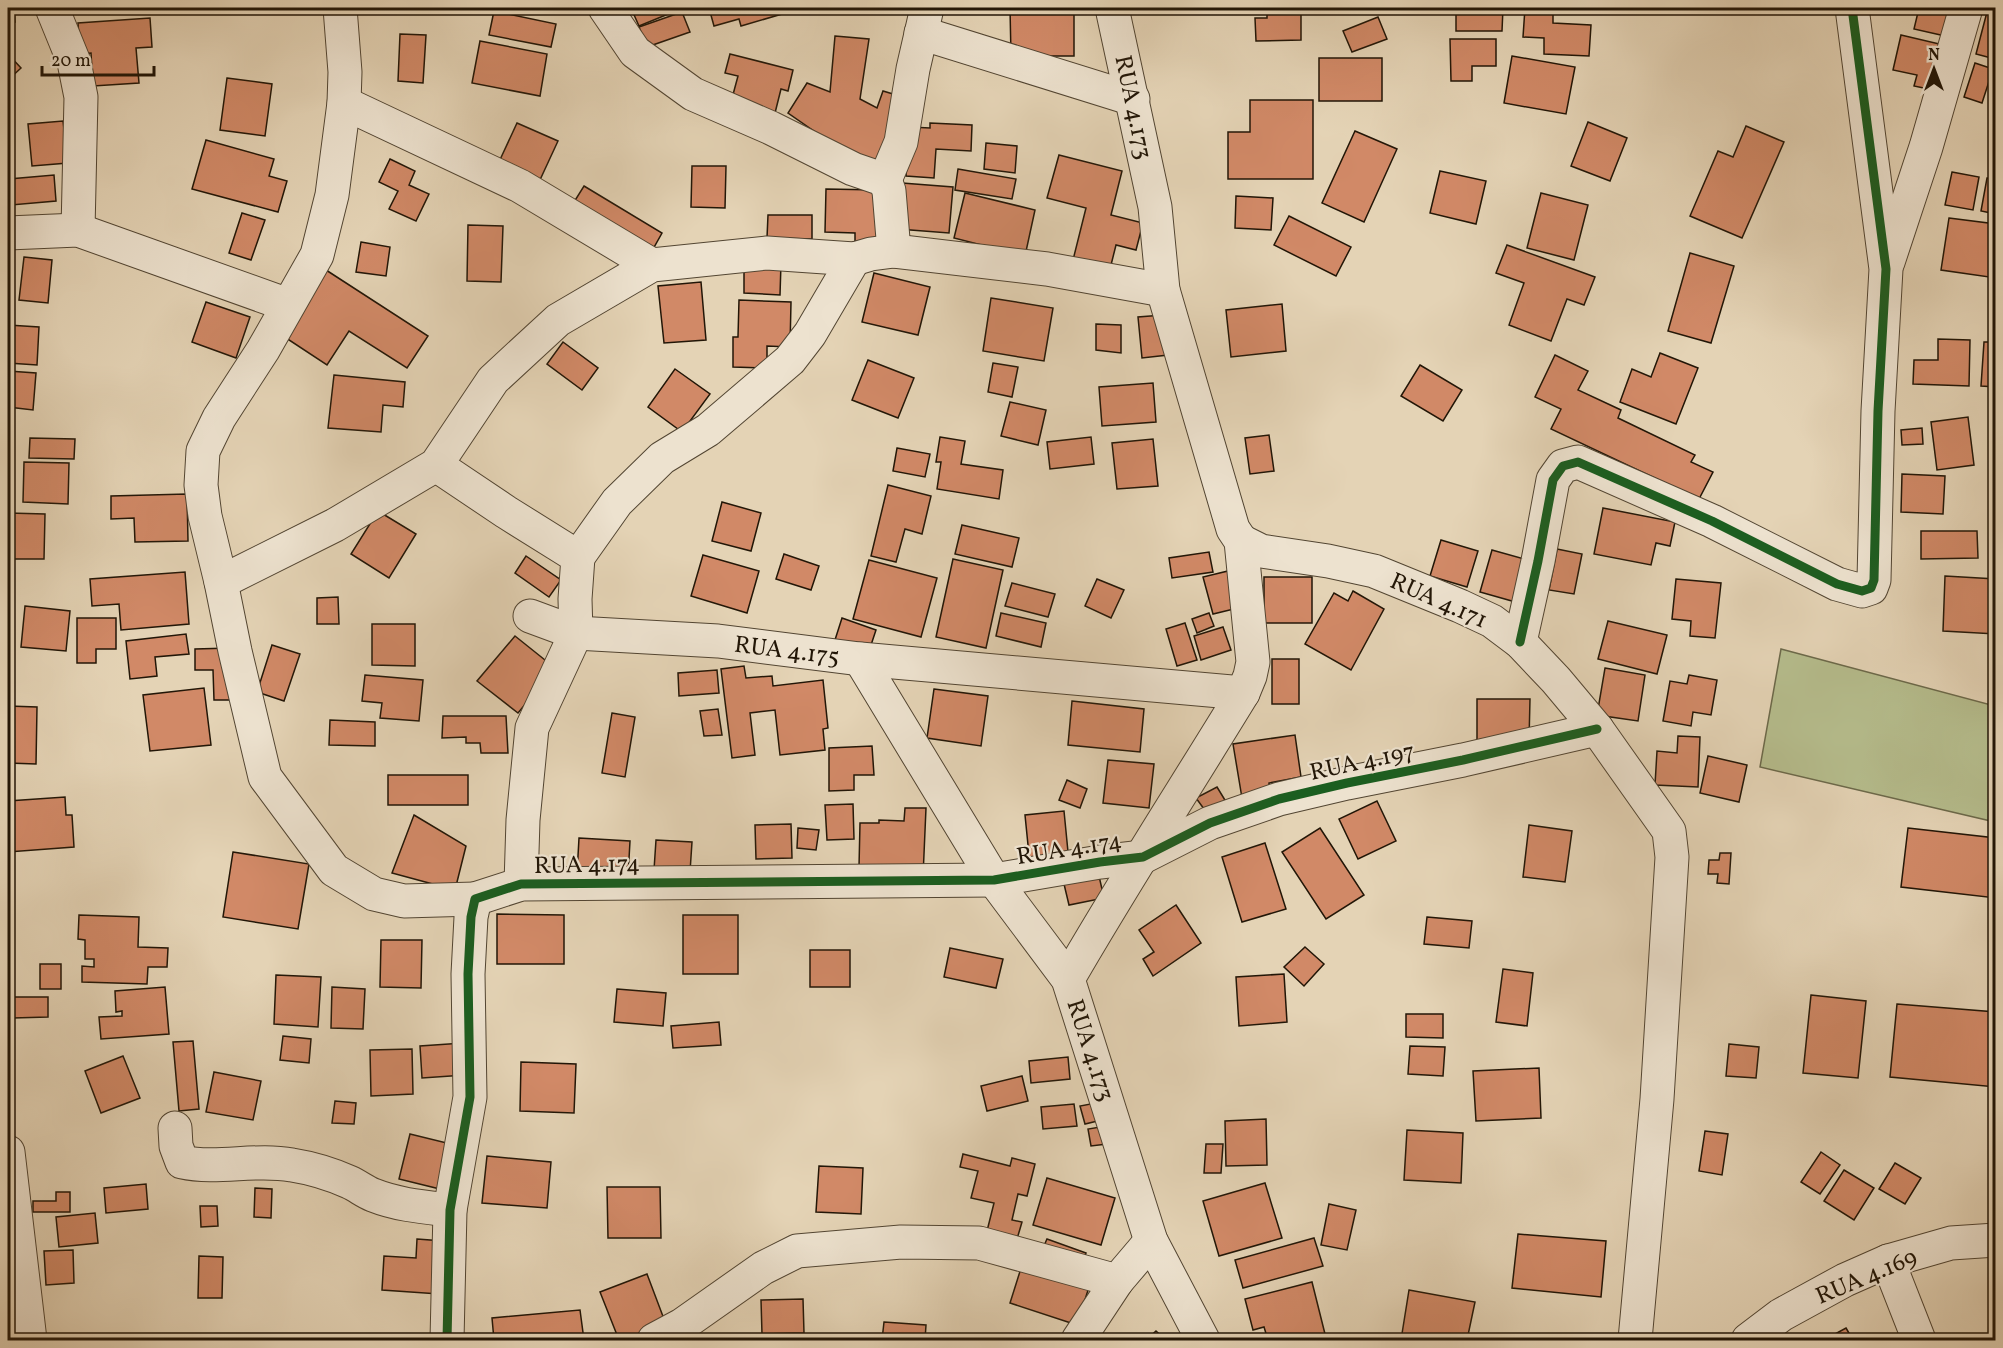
<svg xmlns="http://www.w3.org/2000/svg" width="2003" height="1348" viewBox="0 0 2003 1348" font-family="Vollkorn,serif">
<style>
.green{fill:#b5bc8c;stroke:#6c694a;stroke-width:1.5}
.building{fill:#d18967;stroke:#221607;stroke-width:1.5}
.lines{fill:none;stroke-linecap:round;stroke-linejoin:round}
.minor-casing{stroke:#524532;stroke-width:35}
.minor{stroke:#ede2cf;stroke-width:33}
.cycleway-casing{stroke:#ede2cf;stroke-width:13}
.cycleway{stroke:#1b5e20;stroke-width:9}
.labels{text-anchor:middle;stroke-width:4.5;stroke-linejoin:round;paint-order:stroke}
.street-label{font-size:24px;fill:#221607;stroke:#ede2cf}
</style>
<rect width="100%" height="100%" fill="#e4d3b5"/>
<filter id="stains"><feTurbulence type="fractalNoise" baseFrequency=".00333" numOctaves="4"/><feColorMatrix values="0 0 0 0 .2 0 0 0 0 .09 0 0 0 0 .02 0 0 0 .5 -.17"/></filter>
<radialGradient id="worn" r=".72"><stop offset=".6" stop-color="#630" stop-opacity="0"/><stop offset="1" stop-color="#630" stop-opacity=".3"/></radialGradient>
<polygon class="green" points="1781,649 1995,706 1995,822 1760,767"/>
<g class="building">
<polygon points="8,8 14,8 15,22 8,23"/>
<polygon points="631,8 683,8 639,26"/>
<polygon points="709,8 787,8 789,12 741,26 739,19 714,26"/>
<polygon points="1010,8 1074,8 1074,56 1011,56"/>
<polygon points="1267,8 1301,8 1301,40 1256,41 1255,18 1267,18"/>
<polygon points="1456,8 1503,8 1502,31 1456,31"/>
<polygon points="1525,8 1553,8 1553,23 1591,25 1589,56 1544,54 1544,38 1523,37"/>
<polygon points="1919,8 1953,8 1954,38 1914,29"/>
<polygon points="494,11 556,24 551,47 489,35"/>
<polygon points="682,12 690,32 647,47 639,27"/>
<polygon points="1987,12 1996,14 1995,59 1976,54"/>
<polygon points="1378,17 1387,39 1352,52 1343,31"/>
<polygon points="150,18 152,47 136,48 139,83 93,86 91,53 80,54 78,23"/>
<polygon points="400,34 426,35 423,83 398,81"/>
<polygon points="1901,35 1948,46 1938,91 1914,86 1917,75 1893,70"/>
<polygon points="835,36 869,39 860,99 877,108 883,91 903,97 876,174 788,113 807,83 830,92"/>
<polygon points="1450,39 1496,39 1496,66 1472,66 1472,81 1451,81"/>
<polygon points="480,41 547,54 540,96 472,83"/>
<polygon points="8,54 21,68 8,80"/>
<polygon points="730,54 793,70 788,91 781,89 775,113 731,102 738,76 725,73"/>
<polygon points="1512,56 1575,67 1566,114 1504,103"/>
<rect x="1319" y="58" width="63" height="43"/>
<polygon points="1975,63 1993,69 1982,103 1964,97"/>
<polygon points="227,78 272,84 265,136 220,130"/>
<polygon points="1250,100 1313,100 1313,179 1228,179 1228,132 1250,132"/>
<polygon points="63,121 68,163 32,166 28,124"/>
<polygon points="1588,122 1627,138 1610,181 1571,166"/>
<polygon points="517,123 558,141 539,182 498,164"/>
<polygon points="930,123 972,125 971,151 936,149 934,178 906,176 910,127 930,128"/>
<polygon points="1746,126 1784,142 1742,238 1690,216 1718,151 1733,157"/>
<polygon points="1355,131 1397,149 1364,222 1322,203"/>
<polygon points="206,140 274,159 269,176 287,181 278,212 192,189"/>
<polygon points="986,143 1017,146 1015,173 984,169"/>
<polygon points="1059,155 1122,171 1111,215 1143,223 1136,250 1116,245 1110,269 1073,260 1086,208 1047,198"/>
<polygon points="390,159 415,171 409,185 429,194 416,221 389,209 398,191 379,182"/>
<polygon points="692,166 726,166 725,208 691,207"/>
<polygon points="958,169 1016,179 1012,199 955,190"/>
<polygon points="1440,171 1486,181 1476,224 1430,213"/>
<polygon points="1952,172 1979,177 1973,210 1945,205"/>
<polygon points="54,175 56,201 11,205 9,179"/>
<polygon points="1987,178 1996,179 1996,214 1981,211"/>
<polygon points="902,183 953,187 949,233 898,229"/>
<polygon points="584,186 662,233 648,258 569,210"/>
<polygon points="826,189 879,190 878,246 855,245 855,233 825,232"/>
<polygon points="965,193 1035,210 1025,256 954,238"/>
<polygon points="1541,193 1588,205 1574,260 1527,248"/>
<polygon points="1236,196 1273,198 1271,230 1235,228"/>
<polygon points="242,213 265,220 251,260 229,253"/>
<polygon points="768,215 812,215 812,239 767,238"/>
<polygon points="1289,216 1351,247 1336,276 1274,245"/>
<polygon points="1949,218 1996,224 1996,278 1941,270"/>
<polygon points="468,225 503,226 501,282 467,281"/>
<polygon points="361,242 390,247 386,276 356,272"/>
<polygon points="1507,245 1595,277 1584,305 1567,299 1551,341 1509,325 1524,283 1496,273"/>
<polygon points="1690,253 1734,266 1711,343 1668,331"/>
<polygon points="24,257 52,260 48,303 19,300"/>
<polygon points="744,262 781,263 780,295 744,293"/>
<polygon points="326,270 428,336 407,368 349,331 327,365 283,336"/>
<polygon points="874,273 930,287 918,335 862,322"/>
<polygon points="701,282 706,340 664,343 658,286"/>
<polygon points="991,298 1053,308 1044,361 983,351"/>
<polygon points="739,300 791,302 790,347 767,346 767,368 733,367 733,337 738,337"/>
<polygon points="206,302 250,317 236,358 192,342"/>
<polygon points="1282,304 1286,351 1231,357 1226,310"/>
<polygon points="1163,315 1168,355 1142,358 1138,317"/>
<polygon points="1096,324 1121,325 1121,353 1096,350"/>
<polygon points="8,325 39,327 37,365 8,363"/>
<polygon points="1938,339 1970,340 1969,386 1913,384 1914,360 1938,360"/>
<polygon points="563,342 598,368 582,390 547,364"/>
<polygon points="1984,342 1996,342 1996,387 1981,386"/>
<polygon points="1660,353 1698,368 1676,424 1620,402 1632,369 1651,377"/>
<polygon points="1555,355 1588,371 1578,390 1621,410 1618,418 1695,455 1691,462 1713,472 1699,499 1551,429 1561,409 1535,397"/>
<polygon points="868,360 914,378 898,418 852,400"/>
<polygon points="993,363 1018,367 1012,397 988,392"/>
<polygon points="1420,365 1462,390 1443,421 1401,396"/>
<polygon points="675,369 710,394 682,432 648,407"/>
<polygon points="8,371 36,373 33,410 8,407"/>
<polygon points="334,375 405,382 403,407 383,405 381,432 328,428"/>
<polygon points="1153,383 1156,422 1102,426 1099,387"/>
<polygon points="1010,402 1046,410 1038,445 1001,436"/>
<polygon points="1968,417 1974,465 1937,470 1931,422"/>
<polygon points="1922,428 1923,444 1902,445 1901,430"/>
<polygon points="1269,435 1274,471 1250,474 1245,438"/>
<polygon points="940,437 965,441 961,464 1003,470 999,499 937,489 941,462 936,462"/>
<polygon points="1091,437 1094,464 1050,469 1047,442"/>
<polygon points="30,438 75,439 74,459 29,458"/>
<polygon points="1153,439 1158,486 1117,489 1112,443"/>
<polygon points="897,448 930,454 925,477 893,471"/>
<polygon points="24,462 69,463 68,504 23,502"/>
<polygon points="1902,474 1945,476 1943,514 1901,512"/>
<polygon points="888,485 931,496 922,534 905,529 896,562 871,556"/>
<polygon points="187,494 188,541 135,542 134,518 111,519 111,496"/>
<polygon points="722,502 761,513 751,551 712,541"/>
<polygon points="1603,508 1675,522 1670,546 1656,543 1651,565 1594,554"/>
<polygon points="378,511 416,534 389,578 351,554"/>
<polygon points="8,513 45,514 44,559 8,559"/>
<polygon points="962,525 1019,538 1012,567 955,554"/>
<polygon points="1921,531 1977,531 1978,558 1921,559"/>
<polygon points="1441,540 1478,551 1467,587 1430,576"/>
<polygon points="1557,549 1582,554 1574,594 1549,590"/>
<polygon points="1492,550 1531,561 1519,603 1480,592"/>
<polygon points="1209,552 1213,572 1172,578 1169,558"/>
<polygon points="784,554 819,566 811,590 776,579"/>
<polygon points="703,555 759,571 747,613 691,596"/>
<polygon points="526,556 561,580 549,597 515,573"/>
<polygon points="953,559 1003,570 986,648 936,637"/>
<polygon points="869,560 937,578 921,637 853,619"/>
<polygon points="1228,571 1238,608 1213,614 1203,577"/>
<polygon points="185,572 189,624 121,630 119,604 92,606 90,579"/>
<polygon points="1945,576 1996,579 1996,634 1943,631"/>
<rect x="1264" y="577" width="48" height="46"/>
<polygon points="1097,579 1124,590 1111,618 1085,606"/>
<polygon points="1676,579 1721,583 1715,638 1690,636 1691,621 1672,619"/>
<polygon points="1012,583 1055,594 1048,617 1005,606"/>
<polygon points="1353,591 1384,609 1351,670 1305,644 1334,593 1348,601"/>
<polygon points="338,597 339,624 317,624 317,598"/>
<polygon points="25,606 70,611 66,651 21,647"/>
<polygon points="1001,613 1046,623 1041,647 996,636"/>
<polygon points="1209,613 1214,626 1197,633 1192,619"/>
<polygon points="77,618 116,618 116,649 96,649 96,663 77,663"/>
<polygon points="842,618 876,630 868,654 834,643"/>
<polygon points="1608,621 1667,635 1657,674 1598,659"/>
<polygon points="1185,623 1197,660 1177,666 1166,629"/>
<polygon points="372,624 415,624 415,666 372,665"/>
<polygon points="1223,627 1231,650 1201,660 1194,636"/>
<polygon points="186,634 189,654 155,657 157,676 130,679 126,641"/>
<polygon points="515,636 555,668 518,713 477,681"/>
<polygon points="272,645 300,654 284,701 257,692"/>
<polygon points="231,648 232,700 214,700 213,670 195,670 195,649"/>
<rect x="1272" y="659" width="27" height="45"/>
<polygon points="744,666 746,678 772,676 773,686 823,680 828,728 823,729 825,750 780,755 775,710 750,713 755,755 732,758 721,669"/>
<polygon points="1605,668 1645,675 1638,721 1597,715"/>
<polygon points="717,670 719,693 679,696 678,673"/>
<polygon points="365,675 423,680 419,721 380,718 382,703 362,701"/>
<polygon points="1689,675 1717,680 1711,715 1693,712 1691,726 1663,721 1670,681 1687,684"/>
<polygon points="204,688 211,745 150,751 143,695"/>
<polygon points="934,689 988,696 981,746 927,738"/>
<polygon points="1477,699 1530,699 1529,741 1477,741"/>
<polygon points="1072,701 1144,709 1140,752 1068,745"/>
<polygon points="8,706 37,707 36,764 8,763"/>
<polygon points="718,709 722,735 704,736 700,711"/>
<polygon points="612,713 635,717 625,777 602,773"/>
<polygon points="443,716 506,716 508,753 481,753 480,743 466,743 466,737 442,738"/>
<polygon points="330,720 375,722 375,746 329,745"/>
<polygon points="1295,735 1301,777 1269,783 1271,799 1243,804 1233,744"/>
<polygon points="1678,736 1700,737 1698,787 1655,785 1657,751 1677,753"/>
<polygon points="872,746 874,775 854,775 854,790 829,791 829,748"/>
<polygon points="1708,756 1747,765 1739,802 1700,793"/>
<polygon points="1108,760 1154,764 1149,808 1103,803"/>
<rect x="388" y="775" width="80" height="30"/>
<polygon points="1067,780 1087,789 1080,808 1059,800"/>
<polygon points="1217,787 1231,810 1212,820 1196,798"/>
<polygon points="65,797 66,815 72,815 74,847 8,852 8,801"/>
<polygon points="1377,801 1396,841 1358,859 1339,819"/>
<polygon points="853,804 854,839 827,840 825,805"/>
<polygon points="905,808 926,808 923,877 859,867 860,823 879,823 879,820 904,821"/>
<polygon points="1064,811 1069,862 1030,865 1025,815"/>
<polygon points="414,815 466,846 455,890 392,873"/>
<polygon points="791,824 792,858 756,859 755,825"/>
<polygon points="1529,825 1572,831 1565,882 1523,877"/>
<polygon points="798,828 819,830 816,850 797,848"/>
<polygon points="1320,828 1364,895 1326,919 1282,852"/>
<polygon points="1908,828 1996,838 1996,898 1901,887"/>
<polygon points="579,838 630,841 628,877 577,874"/>
<polygon points="656,840 692,842 690,872 654,870"/>
<polygon points="1265,843 1286,909 1242,922 1222,857"/>
<polygon points="233,852 309,864 298,929 223,917"/>
<polygon points="1720,853 1731,853 1729,884 1717,883 1718,874 1708,874 1709,860 1719,860"/>
<polygon points="1099,876 1104,898 1069,905 1064,884"/>
<polygon points="1176,905 1201,943 1153,976 1143,959 1154,952 1139,930"/>
<polygon points="497,914 564,915 564,964 497,964"/>
<polygon points="79,915 139,917 138,947 168,948 167,967 148,967 147,984 82,982 82,966 94,967 94,959 85,959 85,940 78,939"/>
<rect x="683" y="915" width="55" height="59"/>
<polygon points="1427,917 1472,921 1469,948 1424,944"/>
<polygon points="381,940 422,940 421,988 380,987"/>
<polygon points="1305,947 1324,964 1304,986 1284,967"/>
<polygon points="950,948 1003,959 996,988 944,977"/>
<rect x="810" y="950" width="40" height="37"/>
<rect x="40" y="964" width="21" height="25"/>
<polygon points="1503,969 1533,973 1527,1026 1496,1022"/>
<polygon points="1284,974 1287,1022 1239,1026 1236,977"/>
<polygon points="276,975 321,977 318,1027 274,1024"/>
<polygon points="165,987 169,1034 101,1039 99,1017 122,1016 122,1011 116,1012 115,991"/>
<polygon points="332,987 365,989 363,1029 331,1028"/>
<polygon points="617,989 666,993 663,1026 614,1022"/>
<polygon points="1811,995 1866,1001 1858,1078 1803,1073"/>
<polygon points="13,997 48,997 48,1017 13,1018"/>
<polygon points="1897,1004 1996,1012 1996,1087 1890,1077"/>
<polygon points="1406,1014 1443,1014 1443,1038 1406,1037"/>
<polygon points="719,1022 721,1045 673,1048 671,1026"/>
<polygon points="283,1036 311,1039 309,1063 280,1060"/>
<polygon points="193,1041 199,1109 179,1111 173,1042"/>
<polygon points="463,1043 465,1075 422,1078 420,1046"/>
<polygon points="1729,1044 1759,1047 1756,1078 1726,1076"/>
<polygon points="1410,1046 1445,1047 1443,1076 1408,1074"/>
<polygon points="412,1049 413,1094 371,1096 370,1050"/>
<polygon points="123,1056 140,1098 101,1113 85,1071"/>
<polygon points="1068,1057 1070,1079 1031,1083 1029,1061"/>
<polygon points="521,1062 576,1064 574,1113 520,1111"/>
<polygon points="1539,1068 1541,1118 1476,1121 1473,1071"/>
<polygon points="214,1072 261,1081 253,1120 206,1112"/>
<polygon points="1022,1076 1028,1101 987,1111 981,1086"/>
<polygon points="335,1101 356,1103 354,1124 332,1123"/>
<polygon points="1106,1101 1110,1118 1085,1124 1080,1106"/>
<polygon points="1074,1104 1077,1126 1043,1129 1041,1107"/>
<polygon points="1266,1119 1267,1165 1226,1166 1225,1121"/>
<polygon points="1112,1125 1115,1143 1091,1146 1088,1129"/>
<polygon points="1407,1130 1463,1133 1461,1183 1404,1180"/>
<polygon points="1705,1131 1728,1134 1722,1175 1699,1171"/>
<polygon points="410,1134 455,1145 444,1190 399,1179"/>
<polygon points="1206,1144 1223,1144 1221,1173 1204,1173"/>
<polygon points="1821,1152 1840,1165 1820,1194 1801,1182"/>
<polygon points="963,1154 1010,1166 1012,1158 1035,1164 1027,1196 1018,1194 1012,1220 1022,1222 1017,1239 987,1231 994,1203 971,1198 978,1171 960,1167"/>
<polygon points="487,1156 551,1162 547,1208 482,1203"/>
<polygon points="1895,1163 1921,1178 1905,1204 1879,1189"/>
<polygon points="819,1166 863,1168 861,1214 816,1212"/>
<polygon points="1844,1170 1874,1188 1854,1220 1824,1201"/>
<polygon points="1047,1178 1115,1198 1101,1245 1033,1225"/>
<polygon points="1265,1183 1282,1238 1219,1256 1203,1201"/>
<polygon points="146,1184 148,1209 106,1213 104,1188"/>
<polygon points="607,1187 660,1187 661,1238 608,1238"/>
<polygon points="255,1188 272,1189 271,1218 254,1217"/>
<polygon points="56,1192 70,1192 70,1212 33,1212 33,1201 56,1201"/>
<polygon points="1329,1204 1356,1210 1347,1250 1321,1245"/>
<polygon points="200,1206 217,1206 218,1226 201,1227"/>
<polygon points="95,1213 98,1243 59,1247 56,1217"/>
<polygon points="1518,1234 1606,1241 1601,1297 1512,1288"/>
<polygon points="1314,1238 1323,1266 1243,1288 1235,1260"/>
<polygon points="417,1239 443,1241 439,1294 382,1290 384,1256 416,1258"/>
<polygon points="1047,1239 1086,1253 1083,1263 1043,1248"/>
<polygon points="73,1250 74,1283 46,1285 44,1251"/>
<polygon points="199,1256 223,1257 222,1298 198,1298"/>
<polygon points="1022,1265 1089,1287 1077,1325 1010,1303"/>
<polygon points="647,1274 667,1327 632,1340 619,1340 600,1292"/>
<polygon points="1312,1282 1326,1338 1316,1340 1268,1340 1264,1327 1253,1330 1245,1299"/>
<polygon points="1409,1290 1475,1302 1467,1340 1401,1340"/>
<polygon points="803,1299 804,1333 762,1334 761,1300"/>
<polygon points="580,1310 584,1340 494,1340 492,1318"/>
<polygon points="884,1322 926,1325 925,1340 882,1340"/>
<polygon points="1846,1328 1853,1340 1824,1340"/>
<polygon points="1156,1331 1166,1340 1146,1340"/>
<polygon points="307,1338 307,1340 283,1340"/>
<polygon points="1988,1339 1988,1340 1940,1340"/>
</g>
<g class="lines">
<defs>
<g id="minor">
<polyline points="52,8 74,62 81,97 78,230"/>
<polyline points="340,8 345,72 344,103 332,195 317,255 263,350 219,418 203,451 201,485 205,516 221,582 235,651 265,777 334,870 374,894 404,901 475,899"/>
<polyline points="605,8 635,52 693,94 771,128 853,169 885,180 889,191 894,251"/>
<polyline points="921,33 1133,99"/>
<polyline points="344,103 520,186 652,265"/>
<polyline points="885,180 901,142 913,69 927,8"/>
<polyline points="8,233 78,230 288,305"/>
<polyline points="1888,262 1926,147 1966,8"/>
<polyline points="436,465 506,512 578,557 575,599 576,633 532,728 523,820 521,884"/>
<polyline points="1241,541 1261,551 1328,561 1374,571 1460,606 1492,621 1520,642 1556,680 1597,729 1669,831 1672,857 1657,1099 1635,1340"/>
<polyline points="578,557 617,502 662,458 708,430 790,360 810,334 854,259"/>
<polyline points="221,582 335,525 436,465 493,380 558,320 652,265 767,253 854,259 871,254 894,251 1047,269 1163,290"/>
<polyline points="530,616 576,633 718,641 860,659 1243,693"/>
<polyline points="1520,642 1538,561 1553,480 1563,466 1578,462 1712,521 1837,584 1862,591 1871,588 1874,580 1878,411 1886,269 1852,8"/>
<polyline points="860,659 994,880 1068,979 1151,1241 1203,1340"/>
<path d="M1068 979C1124 882 1185 788 1243 693L1250 676 1253 662 1241 541 1233 529 1163 290 1155 207 1112 8"/>
<path d="M175 1128 176 1146 182 1162C218 1170 255 1158 292 1165 311 1168 331 1174 349 1182 358 1186 365 1192 373 1195 398 1205 424 1207 450 1210"/>
<polyline points="8,1152 30,1340"/>
<polyline points="1888,1261 1919,1340"/>
<polyline points="447,1340 450,1210 470,1097 468,974 471,917 475,899 521,884 994,880 1100,862 1143,857 1210,823 1279,799 1347,783 1463,760 1597,729"/>
<polyline points="654,1340 682,1325 763,1268 797,1251 901,1242 979,1243 1117,1281 1151,1241"/>
<polyline points="1078,1340 1117,1281"/>
<polyline points="1748,1340 1781,1315 1845,1280 1888,1261 1951,1243 1996,1240"/>
</g>
</defs>
<use href="#minor" class="minor-casing"/>
<use href="#minor" class="minor"/>
<defs>
<g id="cycleway">
<polyline points="1520,642 1538,561 1553,480 1563,466 1578,462 1712,521 1837,584 1862,591 1871,588 1874,580 1878,411 1886,269 1852,8"/>
<polyline points="447,1340 450,1210 470,1097 468,974 471,917 475,899 521,884 994,880 1100,862 1143,857 1210,823 1279,799 1347,783 1463,760 1597,729"/>
</g>
</defs>
<use href="#cycleway" class="cycleway-casing"/>
<use href="#cycleway" class="cycleway"/>
</g>
<g class="labels">
<g class="street-label">
<text transform="translate(1134 107) rotate(78)" y="8">RUA 4.173</text>
<text transform="translate(1439 600) rotate(24)" y="8">RUA 4.171</text>
<text transform="translate(787 650) rotate(7)" y="8">RUA 4.175</text>
<text transform="translate(1362 761) rotate(-12)" y="8">RUA 4.197</text>
<text transform="translate(1069 848) rotate(-9)" y="8">RUA 4.174</text>
<text transform="translate(587 864) rotate(-1)" y="8">RUA 4.174</text>
<text transform="translate(1091 1050) rotate(72)" y="8">RUA 4.173</text>
<text transform="translate(1866 1276) rotate(-23)" y="8">RUA 4.169</text>
</g>
</g>
<rect width="2003" height="1348" fill="none" stroke="#e4d3b5" stroke-width="30"/>
<rect x="9" y="9" width="1985" height="1330" fill="none" stroke="#221607" stroke-width="3"/>
<rect x="15" y="15" width="1973" height="1318" fill="none" stroke="#221607" stroke-width="1.5"/>
<g transform="translate(1934 69)" stroke="#ede2cf" stroke-width="4.5" paint-order="stroke">
<path d="M0-4.5L10 22L0 15L-10 22Z" fill="#221607"/>
<text y="-9" font-size="16" font-weight="bold" text-anchor="middle" fill="#221607">N</text>
</g>
<path d="M42 66v9h112v-9" fill="none" stroke="#221607" stroke-width="3"/>
<text x="51" y="66" font-size="18" fill="#221607" stroke="#ede2cf" stroke-width="4.5" paint-order="stroke">20 m</text>
<rect width="100%" height="100%" filter="url(#stains)"/>
<rect width="100%" height="100%" fill="url(#worn)"/>
</svg>
